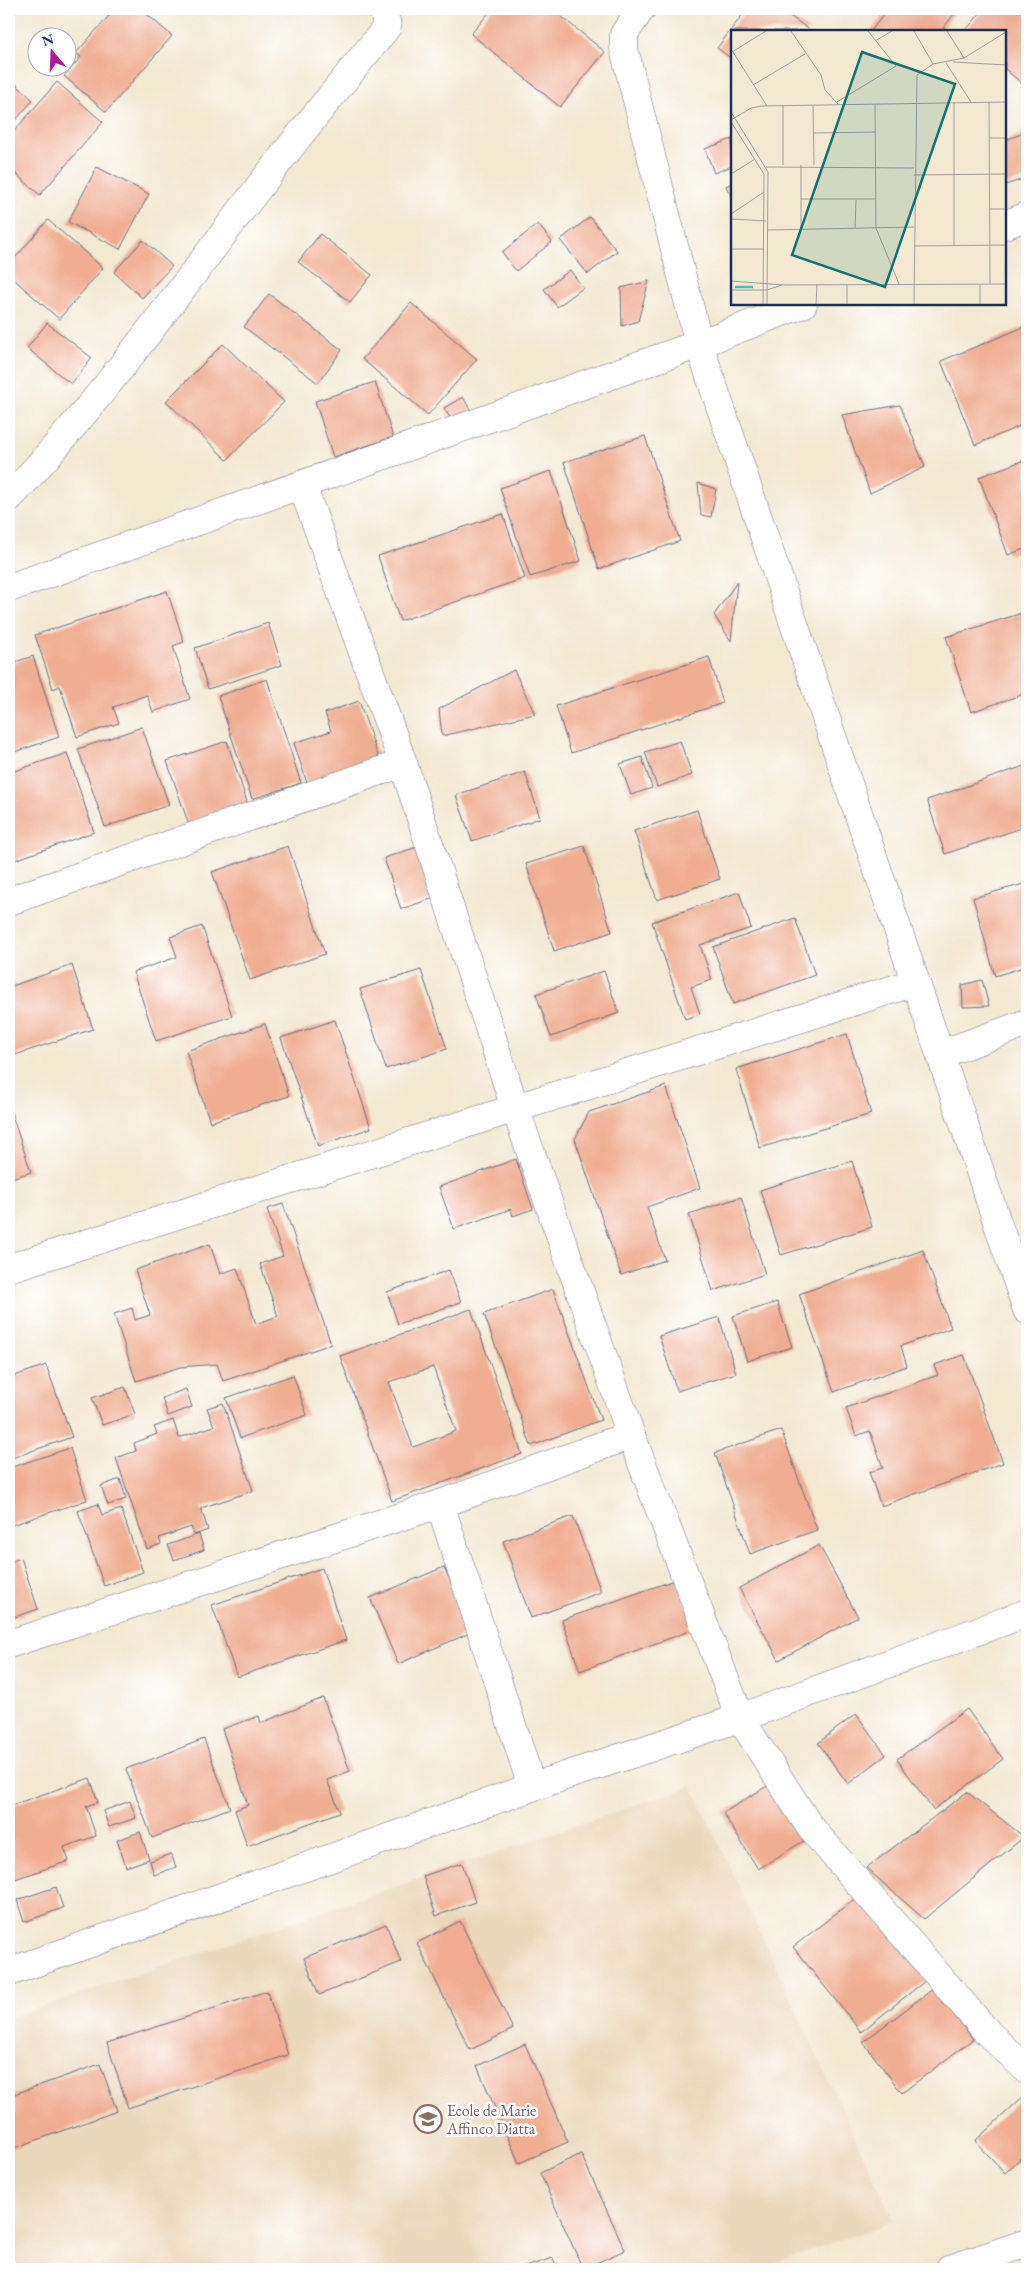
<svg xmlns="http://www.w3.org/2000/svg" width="1036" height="2278" viewBox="0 0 1036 2278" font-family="'EB Garamond',serif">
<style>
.built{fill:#ebd8ba}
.building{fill:#efae92;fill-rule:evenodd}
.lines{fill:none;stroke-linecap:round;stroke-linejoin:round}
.street-casing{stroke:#677086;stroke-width:29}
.street{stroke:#fff;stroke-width:28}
.labels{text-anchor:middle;stroke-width:5;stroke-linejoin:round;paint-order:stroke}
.education-label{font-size:16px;fill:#785e54;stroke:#fff;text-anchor:start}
.inset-river{fill:none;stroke:#4db9c9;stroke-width:2.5}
.inset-road{fill:none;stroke:#9d9fa3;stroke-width:1}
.view{fill:#0f766e;fill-opacity:0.15;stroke:#0f766e;stroke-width:2.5}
.inset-edge{fill:none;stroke:#1b2f5e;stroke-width:2.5}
</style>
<rect width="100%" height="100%" fill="#fff"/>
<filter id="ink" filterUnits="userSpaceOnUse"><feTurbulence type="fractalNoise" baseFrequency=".02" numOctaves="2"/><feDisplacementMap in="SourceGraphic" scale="10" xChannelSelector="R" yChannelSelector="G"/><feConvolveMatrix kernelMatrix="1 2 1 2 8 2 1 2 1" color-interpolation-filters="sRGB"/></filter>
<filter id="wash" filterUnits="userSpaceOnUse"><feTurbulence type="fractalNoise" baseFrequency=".0096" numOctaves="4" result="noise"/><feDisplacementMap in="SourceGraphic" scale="20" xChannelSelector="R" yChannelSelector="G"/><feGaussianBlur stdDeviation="1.12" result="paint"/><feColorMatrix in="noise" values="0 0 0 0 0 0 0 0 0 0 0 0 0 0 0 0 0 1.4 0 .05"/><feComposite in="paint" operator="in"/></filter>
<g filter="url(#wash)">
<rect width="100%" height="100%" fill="#f3e9d1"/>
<polygon class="built" points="692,1786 894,2221 758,2269 9,2269 9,2018"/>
<g id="blocks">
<g class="building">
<polygon points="115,9 141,9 172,36 106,112 64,76 81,57 76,53"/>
<polygon points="492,9 552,9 605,52 560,107 471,34"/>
<polygon points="747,9 780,9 811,31 732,31 732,59 717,48"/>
<polygon points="888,9 958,9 941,31 871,31"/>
<polygon points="984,9 1027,9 1027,88 1005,69 1005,31 965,31"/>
<polygon points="9,78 33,100 9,128"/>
<polygon points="57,82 103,122 40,195 9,168 9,137"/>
<polygon points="1027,132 1027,178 1005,185 1005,140"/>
<polygon points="732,139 732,166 714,173 705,149"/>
<polygon points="97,167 149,194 120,249 68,222"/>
<polygon points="732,183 732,198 726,186"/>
<polygon points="590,217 617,251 588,274 560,240"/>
<polygon points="48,220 103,268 59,319 9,275 9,265"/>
<polygon points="538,224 552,242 516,271 502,252"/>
<polygon points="320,234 372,275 350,302 298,262"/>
<polygon points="143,240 172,266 142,298 114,272"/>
<polygon points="570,270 583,288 557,307 544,289"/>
<polygon points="649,281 638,321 622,326 621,288"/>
<polygon points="269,294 342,350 318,383 244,327"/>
<polygon points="411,303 477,359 428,415 362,359"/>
<polygon points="47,323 92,358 71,384 27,348"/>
<polygon points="1024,327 1027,335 1027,423 975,445 941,361"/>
<polygon points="223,344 284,402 227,460 166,401"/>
<polygon points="375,382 393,437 333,457 315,401"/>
<polygon points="463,397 472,413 454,424 444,408"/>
<polygon points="900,405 925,467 870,493 842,415"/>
<polygon points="645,436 680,541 599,569 564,462"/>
<polygon points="1027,459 1027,548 1008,555 979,477"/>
<polygon points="551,471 581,561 530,577 500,488"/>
<polygon points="698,483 716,489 711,517 701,515"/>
<polygon points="503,514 525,578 400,621 378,556"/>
<polygon points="737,582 731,641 714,615"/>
<polygon points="167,591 184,642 173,646 190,699 153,712 147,695 113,707 119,723 77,737 60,686 53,689 35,635"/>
<polygon points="1022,613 1027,629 1027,693 971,712 946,637"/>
<polygon points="268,623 282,665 208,689 195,648"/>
<polygon points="33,656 59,737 9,754 9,664"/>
<polygon points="709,657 723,703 571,753 556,706"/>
<polygon points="514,670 535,714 442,736 439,709"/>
<polygon points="267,679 301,783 252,799 218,696"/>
<polygon points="359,701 379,759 307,783 294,743 331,731 325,713"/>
<polygon points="142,727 169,805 105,827 78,749"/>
<polygon points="227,741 252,817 193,837 167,761"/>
<polygon points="680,741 692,775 657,787 645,752"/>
<polygon points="67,753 94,832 9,862 9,773"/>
<polygon points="642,757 652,788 631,795 620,764"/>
<polygon points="1027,765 1027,826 945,854 927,800"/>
<polygon points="525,772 540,818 472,841 456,795"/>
<polygon points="697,810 720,879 657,900 634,831"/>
<polygon points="288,846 325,954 250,980 212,872"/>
<polygon points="584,846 612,932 554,951 526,864"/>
<polygon points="417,847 434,898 401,909 384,858"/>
<polygon points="1027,883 1027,966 995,976 973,898"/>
<polygon points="739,892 751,928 700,945 712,980 691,987 700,1014 685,1019 652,922"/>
<polygon points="795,918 815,975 733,1004 713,947"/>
<polygon points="202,926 232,1016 156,1041 133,972 177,957 170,937"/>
<polygon points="72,965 93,1029 9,1057 9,987"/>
<polygon points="421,970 447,1049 386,1069 360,989"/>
<polygon points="604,971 619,1013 551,1037 536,994"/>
<polygon points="982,980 989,1006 963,1007 962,985"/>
<polygon points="335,1020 371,1128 318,1146 281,1038"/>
<polygon points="265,1024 289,1096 210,1122 186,1051"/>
<polygon points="847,1034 871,1114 760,1148 736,1069"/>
<polygon points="666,1086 700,1188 647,1207 665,1260 621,1275 575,1139 589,1112"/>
<polygon points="9,1106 31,1172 9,1179"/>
<polygon points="516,1159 533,1209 513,1216 511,1209 454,1229 439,1187"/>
<polygon points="852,1161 872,1227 781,1255 760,1190"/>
<polygon points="741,1197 765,1274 713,1291 689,1214"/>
<polygon points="283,1204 331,1344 223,1381 217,1364 180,1367 136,1381 114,1314 132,1308 135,1320 150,1315 135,1270 210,1244 220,1274 237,1268 256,1324 278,1316 260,1264 283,1256 267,1209"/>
<polygon points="923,1250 951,1328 901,1346 907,1366 834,1392 799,1294"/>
<polygon points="449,1270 461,1302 398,1324 387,1292"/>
<polygon points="553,1289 601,1420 531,1446 484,1314"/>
<polygon points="777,1302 792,1347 747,1361 733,1316"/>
<path d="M471 1309 522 1454 392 1501 340 1356ZM433 1367 456 1431 413 1447 389 1382Z"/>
<polygon points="719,1317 736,1373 677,1391 659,1336"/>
<polygon points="964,1355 1003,1463 881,1506 869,1472 883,1468 870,1431 856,1436 846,1408 938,1375 934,1365"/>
<polygon points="46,1365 72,1437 9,1459 9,1378"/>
<polygon points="293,1375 307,1415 240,1438 226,1398"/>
<polygon points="125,1387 135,1414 102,1425 92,1398"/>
<polygon points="186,1389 192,1407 168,1416 162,1398"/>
<polygon points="223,1403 253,1491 201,1508 208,1530 194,1535 191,1527 159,1538 161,1544 147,1549 116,1458 136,1451 134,1443 157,1434 154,1427 173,1420 179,1438 214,1426 207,1408"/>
<polygon points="781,1430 817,1530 750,1554 715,1453"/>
<polygon points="70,1448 87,1500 9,1526 9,1468"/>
<polygon points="120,1479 126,1499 108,1505 101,1486"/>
<polygon points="98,1504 102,1515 121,1509 143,1572 104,1586 78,1511"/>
<polygon points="573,1516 601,1592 531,1618 503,1541"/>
<polygon points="199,1534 204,1550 174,1560 168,1545"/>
<polygon points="819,1545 858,1617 779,1660 739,1588"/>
<polygon points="21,1558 38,1609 9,1619 9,1562"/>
<polygon points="444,1567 472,1632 398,1664 370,1598"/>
<polygon points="322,1568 346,1640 237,1677 212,1605"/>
<polygon points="677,1579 695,1629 580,1671 562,1620"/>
<polygon points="323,1698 350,1771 327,1780 340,1812 247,1846 235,1810 248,1805 222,1729 259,1716 261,1723"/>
<polygon points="967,1709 1003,1759 933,1810 897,1759"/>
<polygon points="856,1714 886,1755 848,1784 818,1743"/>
<polygon points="204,1739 230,1808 152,1838 126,1769"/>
<polygon points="90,1778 98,1802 86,1806 96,1836 64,1847 69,1861 9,1881 9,1806"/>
<polygon points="772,1783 807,1839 758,1869 723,1813"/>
<polygon points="967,1792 1024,1837 924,1919 866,1868"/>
<polygon points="130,1801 136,1818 109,1827 103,1811"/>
<polygon points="140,1832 149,1859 126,1867 117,1840"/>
<polygon points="171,1854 176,1867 154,1875 150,1861"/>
<polygon points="462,1863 475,1902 436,1916 423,1876"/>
<polygon points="56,1887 63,1908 24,1922 17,1900"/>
<polygon points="862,1893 930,1977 861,2032 793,1947"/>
<polygon points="460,1921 513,2029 470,2050 417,1943"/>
<polygon points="386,1924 401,1962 319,1995 304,1958"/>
<polygon points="934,1988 973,2039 902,2093 863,2042"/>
<polygon points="267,1991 288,2055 128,2108 107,2043"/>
<polygon points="525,2044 568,2142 519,2163 477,2066"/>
<polygon points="100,2064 117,2111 9,2150 9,2096"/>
<polygon points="1027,2093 1027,2152 1005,2173 975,2141"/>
<polygon points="581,2154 625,2250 583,2269 540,2173"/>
<polygon points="553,2258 557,2269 519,2269"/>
</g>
</g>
</g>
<g filter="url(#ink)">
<use href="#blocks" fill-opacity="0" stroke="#677086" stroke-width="1"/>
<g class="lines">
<defs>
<g id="street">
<polyline points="641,9 624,34 624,49 699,344 1027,1310"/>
<polyline points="1005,225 1027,216"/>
<polyline points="302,485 403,763 515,1108 631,1435 740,1718 810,1827 988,2033 1027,2070"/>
<path d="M9 498C98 404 174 298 253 195 296 138 342 83 387 27L385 15 382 9"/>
<polyline points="9,588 699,344 803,304"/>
<polyline points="9,901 403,763"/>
<polyline points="941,1054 1027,1023"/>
<polyline points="9,1268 916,982"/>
<polyline points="440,1504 532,1787"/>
<polyline points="9,1644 440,1504 631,1435"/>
<polyline points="9,1972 532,1787 740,1718 1027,1613"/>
<polyline points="950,2269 1027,2243"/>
</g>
</defs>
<use href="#street" class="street-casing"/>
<use href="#street" class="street"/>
</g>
</g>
<defs>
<symbol id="school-ring" viewBox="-11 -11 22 22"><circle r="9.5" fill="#fff" stroke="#8d6e63" stroke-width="1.5"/><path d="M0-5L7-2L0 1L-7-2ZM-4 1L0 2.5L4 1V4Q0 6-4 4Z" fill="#8d6e63"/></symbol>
</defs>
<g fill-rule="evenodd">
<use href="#school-ring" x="412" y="2103" width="32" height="32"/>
</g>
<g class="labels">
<g class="education-label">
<text x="447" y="2116">Ecole de Marie<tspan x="447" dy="18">Affinco Diatta</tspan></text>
</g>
</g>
<g transform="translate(731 30)">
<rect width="275" height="275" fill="#f3e9d1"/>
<path class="inset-river" d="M4 257H22"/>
<path class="inset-road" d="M60 1 90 45 94 60 107 74M183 1 202 34M216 1 233 28M144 11 161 1M0 19 36 76M1 22 35 1M222 32 275 35M215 33 240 72M22 55 74 24M106 72 165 36 137 1M223 72V215M258 72 259 254M144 74 145 198 168 254M82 75 83 135M0 82 37 142 36 274M0 90 20 78 31 76 275 72M0 92 33 144 32 274M83 103 144 102M259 108H275M52 135V75M70 135V198M35 137 183 138M0 144 24 129M183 145 275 144M70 169H144M259 179H275M0 184 33 162M0 189 35 191M124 198 125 170M37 200 183 197M183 216 275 215M0 219H33M0 251 53 255 275 254M0 260H36L51 255M85 274 86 254M116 274V254M183 274 186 45 202 34 233 28 275 2M249 274V255"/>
<path class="view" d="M131 22 224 54 154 257 61 225Z"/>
<rect width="275" height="275" class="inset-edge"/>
</g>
<rect width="1036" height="2278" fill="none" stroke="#fff" stroke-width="30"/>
<g transform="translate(52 52) rotate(341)"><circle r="24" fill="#ffffff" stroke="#a4acbf"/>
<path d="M0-4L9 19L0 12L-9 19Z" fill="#b5179e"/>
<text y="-8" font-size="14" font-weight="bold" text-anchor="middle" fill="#1b2f5e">N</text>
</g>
</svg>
